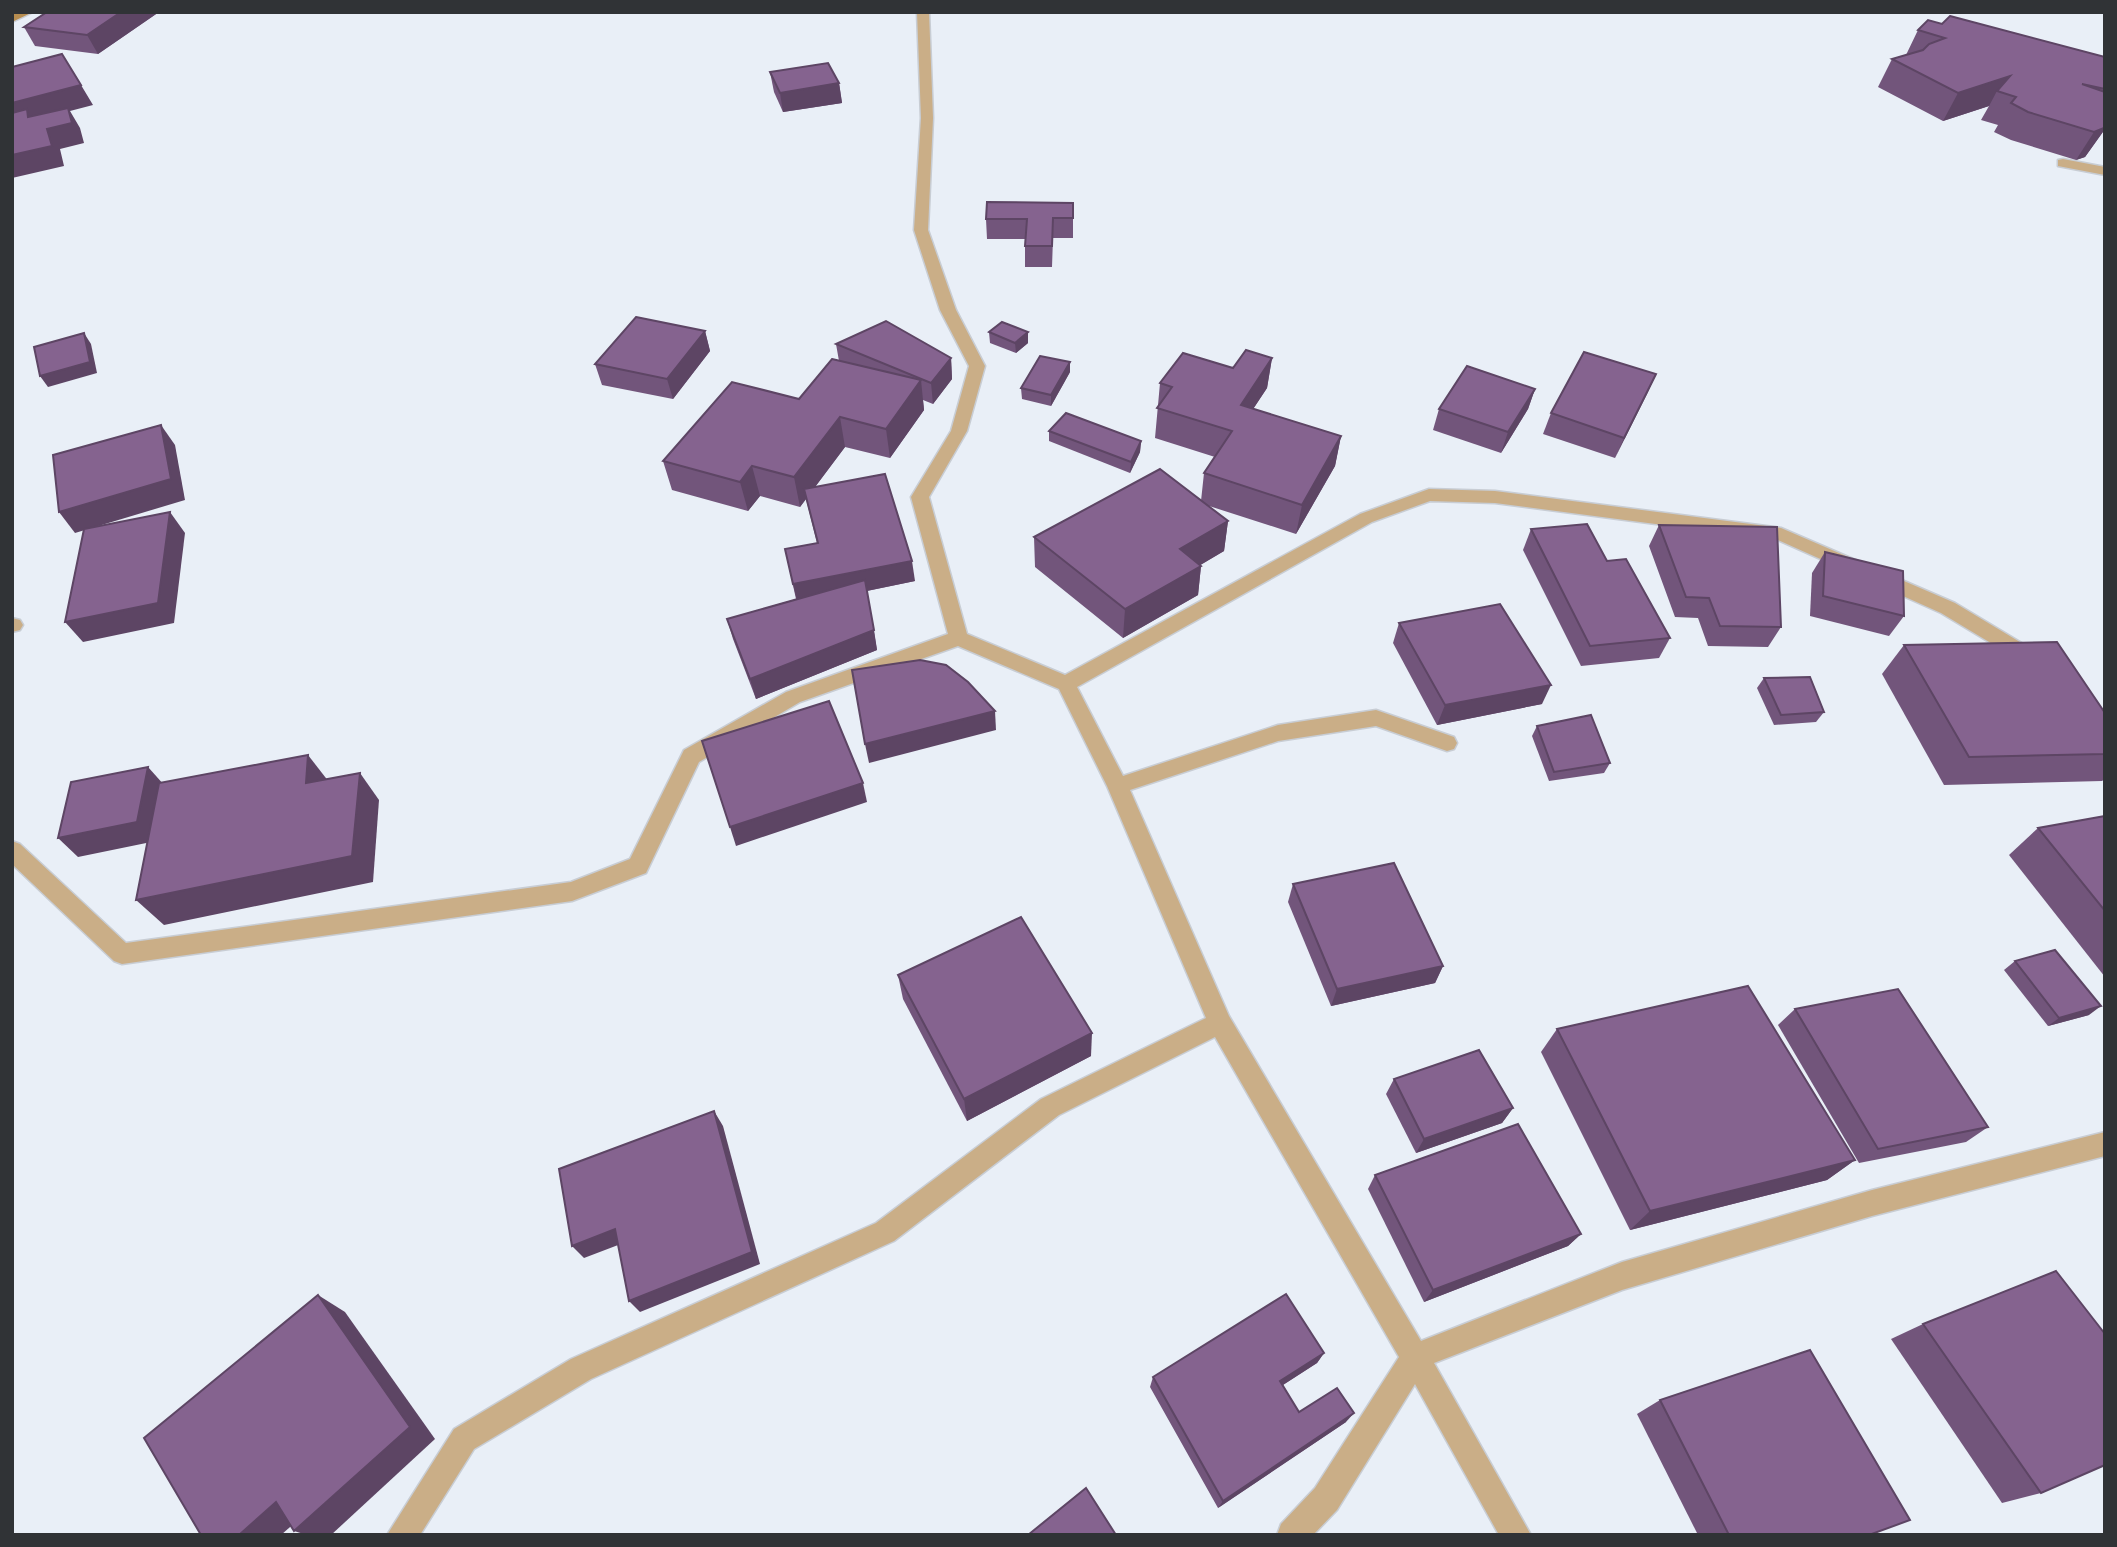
<svg xmlns="http://www.w3.org/2000/svg" width="2117" height="1547" viewBox="0 0 2117 1547" font-family="'Nunito Sans',sans-serif">
<style>
.lines{fill:none;stroke-linecap:round;stroke-linejoin:round}
.street-casing{stroke:#c8cdd4;stroke-width:3}
.secondary-casing{stroke:#c8cdd4;stroke-width:3}
.street{fill:#caae87;fill-rule:evenodd}
.secondary{fill:#b78d50;fill-rule:evenodd}
.wall{fill:#72557b}
.shaded-wall{fill:#5d4564}
.building{fill:#85638f;stroke:#5d4564;stroke-width:2}
</style>
<rect width="100%" height="100%" fill="#e9eff7"/>
<g class="lines">
<defs>
<g id="street">
<polygon points="917,12 929,12 933,118 928,230 956,310 985,366 967,431 929,497 967,634 1065,675 1360,514 1429,489 1495,491 1781,528 1955,603 2038,653 2041,658 2038,663 2031,665 2024,663 1941,613 1778,540 1495,503 1430,501 1372,522 1077,687 1123,776 1278,725 1376,710 1454,737 1457,743 1454,749 1447,751 1376,726 1278,741 1130,790 1229,1016 1421,1341 1622,1262 1872,1190 2105,1132 2105,1156 1872,1216 1622,1290 1434,1363 1531,1535 1499,1535 1415,1384 1337,1510 1313,1535 1277,1535 1281,1524 1315,1488 1399,1357 1215,1037 1059,1115 894,1241 591,1379 474,1449 420,1535 387,1535 454,1429 571,1359 876,1223 1041,1099 1206,1018 1107,786 1059,689 958,646 800,702 699,762 646,873 572,901 122,964 114,961 12,864 12,841 20,844 126,943 571,882 630,859 684,750 786,692 948,634 911,497 951,431 969,366 940,310 914,230 921,118"/>
<polygon points="2063,159 2105,167 2105,175 2058,166 2058,160"/>
<polygon points="12,618 20,620 23,625 20,630 12,632"/>
</g>
<polygon id="secondary" points="17,12 33,12 12,22 12,14"/>
</defs>
<use href="#street" class="street-casing"/>
<use href="#secondary" class="secondary-casing"/>
<use href="#street" class="street"/>
<use href="#secondary" class="secondary"/>
</g>
<g class="wall">
<polygon points="159,12 98,54 35,46 24,27"/>
<polygon points="1918,30 2105,57 2105,129 2085,157 2076,160 2011,140 1994,132 1998,125 1981,120 1989,106 1943,121 1878,87 1892,59 1906,55"/>
<polygon points="770,72 839,83 842,103 783,112 774,92"/>
<polygon points="1073,203 1073,238 1053,238 1052,267 1025,267 1025,239 987,239 986,219"/>
<polygon points="705,331 710,351 673,399 602,385 595,364"/>
<polygon points="989,332 1028,343 1016,353 990,343"/>
<polygon points="836,344 951,358 952,379 933,404 923,400 924,410 890,458 845,447 815,487 915,581 867,591 877,650 756,699 733,639 727,619 796,599 785,549 817,543 806,499 800,507 760,496 748,511 672,490 663,461 799,399 839,361"/>
<polygon points="1272,358 1267,388 1253,409 1341,436 1335,466 1296,534 1206,505 1228,521 1224,551 1200,565 1201,566 1198,595 1123,638 1035,567 1034,537 1201,501 1204,473 1215,457 1155,438 1160,383"/>
<polygon points="1070,372 1051,406 1022,399 1021,388"/>
<polygon points="1656,374 1615,458 1543,434 1551,413"/>
<polygon points="1535,389 1528,409 1501,453 1433,430 1439,409"/>
<polygon points="1049,431 1141,441 1140,452 1130,473 1049,441"/>
<polygon points="1659,525 1781,627 1768,647 1708,646 1698,618 1675,617 1649,546"/>
<polygon points="1531,529 1607,561 1670,638 1659,658 1581,666 1523,550"/>
<polygon points="1825,552 1904,616 1889,636 1810,616 1812,573"/>
<polygon points="1399,623 1542,704 1437,725 1393,643"/>
<polygon points="1904,645 2105,713 2105,779 2102,781 1944,785 1882,674"/>
<polygon points="1764,678 1824,712 1816,722 1774,725 1757,688"/>
<polygon points="1537,726 1610,763 1604,773 1549,781 1532,736"/>
<polygon points="2105,816 2105,977 2009,855 2038,828"/>
<polygon points="1293,884 1443,966 1435,983 1331,1006 1288,902"/>
<polygon points="2015,961 2089,1015 2048,1026 2004,970"/>
<polygon points="898,975 1091,1056 967,1121 903,999"/>
<polygon points="1795,1009 1988,1127 1966,1142 1859,1163 1778,1025"/>
<polygon points="1557,1029 1855,1160 1827,1180 1630,1230 1541,1052"/>
<polygon points="1394,1079 1513,1108 1502,1123 1416,1153 1386,1094"/>
<polygon points="1375,1175 1581,1234 1568,1246 1424,1302 1368,1189"/>
<polygon points="1923,1324 2041,1493 2002,1503 1891,1339"/>
<polygon points="1324,1353 1317,1363 1283,1385 1299,1412 1346,1422 1218,1508 1150,1387 1153,1377"/>
<polygon points="1660,1400 1869,1535 1698,1535 1637,1414"/>
</g>
<g class="shaded-wall">
<polygon points="121,12 159,12 98,54 87,35"/>
<polygon points="2010,76 1997,91 1989,106 1943,121 1958,93"/>
<polygon points="839,83 842,103 783,112 780,93"/>
<polygon points="81,85 93,105 70,111 80,128 84,143 60,149 64,166 12,178 12,103"/>
<polygon points="2105,127 2105,129 2085,157 2076,160 2094,132"/>
<polygon points="705,331 710,351 673,399 667,379"/>
<polygon points="1028,332 1028,343 1016,353 1015,343"/>
<polygon points="84,333 91,344 97,373 48,387 40,376"/>
<polygon points="951,358 952,379 933,404 931,383"/>
<polygon points="1272,358 1267,388 1236,435 1241,405"/>
<polygon points="1070,362 1070,372 1051,406 1051,395"/>
<polygon points="1656,374 1647,394 1615,458 1624,438"/>
<polygon points="921,380 924,410 890,458 886,429"/>
<polygon points="1535,389 1528,409 1501,453 1508,432"/>
<polygon points="840,417 845,447 800,507 794,477"/>
<polygon points="161,425 175,445 185,500 75,533 59,512"/>
<polygon points="1341,436 1335,466 1296,534 1302,505"/>
<polygon points="1141,441 1140,452 1130,473 1131,462"/>
<polygon points="752,466 760,496 748,511 740,482"/>
<polygon points="170,512 185,533 174,623 83,642 65,622"/>
<polygon points="1228,521 1224,551 1177,579 1180,549"/>
<polygon points="912,561 915,581 798,605 793,584"/>
<polygon points="1201,566 1198,595 1123,638 1125,609"/>
<polygon points="874,630 877,650 756,699 750,679"/>
<polygon points="1551,685 1542,704 1437,725 1445,705"/>
<polygon points="995,711 996,730 869,763 865,744"/>
<polygon points="308,755 329,782 306,783"/>
<polygon points="148,767 165,786 156,841 78,857 58,838"/>
<polygon points="360,773 379,800 373,882 164,925 136,900"/>
<polygon points="863,783 867,802 736,846 730,827"/>
<polygon points="1443,966 1435,983 1331,1006 1337,989"/>
<polygon points="2101,1006 2089,1015 2048,1026 2059,1018"/>
<polygon points="1092,1033 1091,1056 967,1121 964,1099"/>
<polygon points="1513,1108 1502,1123 1416,1153 1424,1139"/>
<polygon points="714,1111 723,1126 760,1264 640,1312 629,1301"/>
<polygon points="1855,1160 1827,1180 1630,1230 1650,1211"/>
<polygon points="615,1229 626,1242 584,1258 572,1246"/>
<polygon points="1581,1234 1568,1246 1424,1302 1433,1290"/>
<polygon points="318,1295 345,1312 435,1439 331,1535 307,1535 294,1531"/>
<polygon points="1324,1353 1317,1363 1275,1390 1280,1381"/>
<polygon points="1354,1413 1346,1422 1218,1508 1223,1501"/>
<polygon points="276,1502 307,1512 281,1535 239,1535"/>
</g>
<g class="building">
<polygon points="47,12 121,12 87,35 24,27"/>
<polygon points="1950,16 2105,57 2105,89 2082,84 2105,92 2104,128 2094,132 2028,112 2011,103 2016,97 1997,91 2010,76 1958,93 1892,59 1923,50 1929,44 1945,38 1918,30 1928,20 1942,24"/>
<polygon points="62,54 81,85 12,103 12,67"/>
<polygon points="828,63 839,83 780,93 770,72"/>
<polygon points="68,108 72,123 47,129 52,146 12,155 12,113 27,109 28,117"/>
<polygon points="987,202 1073,203 1073,218 1053,218 1052,246 1025,246 1027,219 986,219"/>
<polygon points="636,317 705,331 667,379 595,364"/>
<polygon points="886,321 951,358 931,383 836,344"/>
<polygon points="1002,322 1028,332 1015,343 989,332"/>
<polygon points="84,333 90,362 40,376 34,347"/>
<polygon points="1246,350 1272,358 1241,405 1341,436 1302,505 1204,473 1232,431 1157,408 1172,387 1160,383 1183,353 1233,368"/>
<polygon points="1584,352 1656,374 1624,438 1551,413"/>
<polygon points="1040,356 1070,362 1051,395 1021,388"/>
<polygon points="832,359 921,380 886,429 840,417 794,477 752,466 740,482 663,461 732,382 799,399"/>
<polygon points="1467,366 1535,389 1508,432 1439,409"/>
<polygon points="1066,413 1141,441 1131,462 1049,431"/>
<polygon points="161,425 171,479 59,512 53,455"/>
<polygon points="1160,469 1228,521 1180,549 1201,566 1125,609 1034,537"/>
<polygon points="885,474 912,561 793,584 785,549 818,543 804,489"/>
<polygon points="170,512 158,603 65,622 84,529"/>
<polygon points="1587,524 1607,561 1626,559 1670,638 1590,646 1531,529"/>
<polygon points="1659,525 1777,527 1781,627 1720,626 1709,598 1686,597"/>
<polygon points="1825,552 1903,571 1904,616 1823,596"/>
<polygon points="865,580 874,630 750,679 727,619"/>
<polygon points="1500,604 1551,685 1445,705 1399,623"/>
<polygon points="2057,642 2105,713 2105,754 1969,757 1904,645"/>
<polygon points="920,660 946,665 968,682 995,711 865,744 852,670"/>
<polygon points="1810,677 1824,712 1781,715 1764,678"/>
<polygon points="829,701 863,783 730,827 702,741"/>
<polygon points="1591,715 1610,763 1554,772 1537,726"/>
<polygon points="308,755 306,783 360,773 352,856 136,900 159,783"/>
<polygon points="148,767 137,822 58,838 71,782"/>
<polygon points="2105,816 2105,911 2038,828"/>
<polygon points="1394,863 1443,966 1337,989 1293,884"/>
<polygon points="1021,917 1092,1033 964,1099 898,975"/>
<polygon points="2055,950 2101,1006 2059,1018 2015,961"/>
<polygon points="1748,986 1855,1160 1650,1211 1557,1029"/>
<polygon points="1898,989 1988,1127 1878,1149 1795,1009"/>
<polygon points="1479,1050 1513,1108 1424,1139 1394,1079"/>
<polygon points="714,1111 752,1252 629,1301 615,1229 572,1246 559,1169"/>
<polygon points="1518,1124 1581,1234 1433,1290 1375,1175"/>
<polygon points="2056,1271 2105,1334 2105,1465 2041,1493 1923,1324"/>
<polygon points="1286,1294 1324,1353 1280,1381 1299,1412 1337,1388 1354,1413 1223,1501 1153,1377"/>
<polygon points="318,1295 410,1427 294,1531 276,1502 239,1535 201,1535 144,1438"/>
<polygon points="1810,1350 1910,1520 1869,1535 1729,1535 1660,1400"/>
<polygon points="1086,1488 1116,1535 1028,1535"/>
</g>
<rect width="2117" height="1547" fill="none" stroke="#303336" stroke-width="28"/>
</svg>
